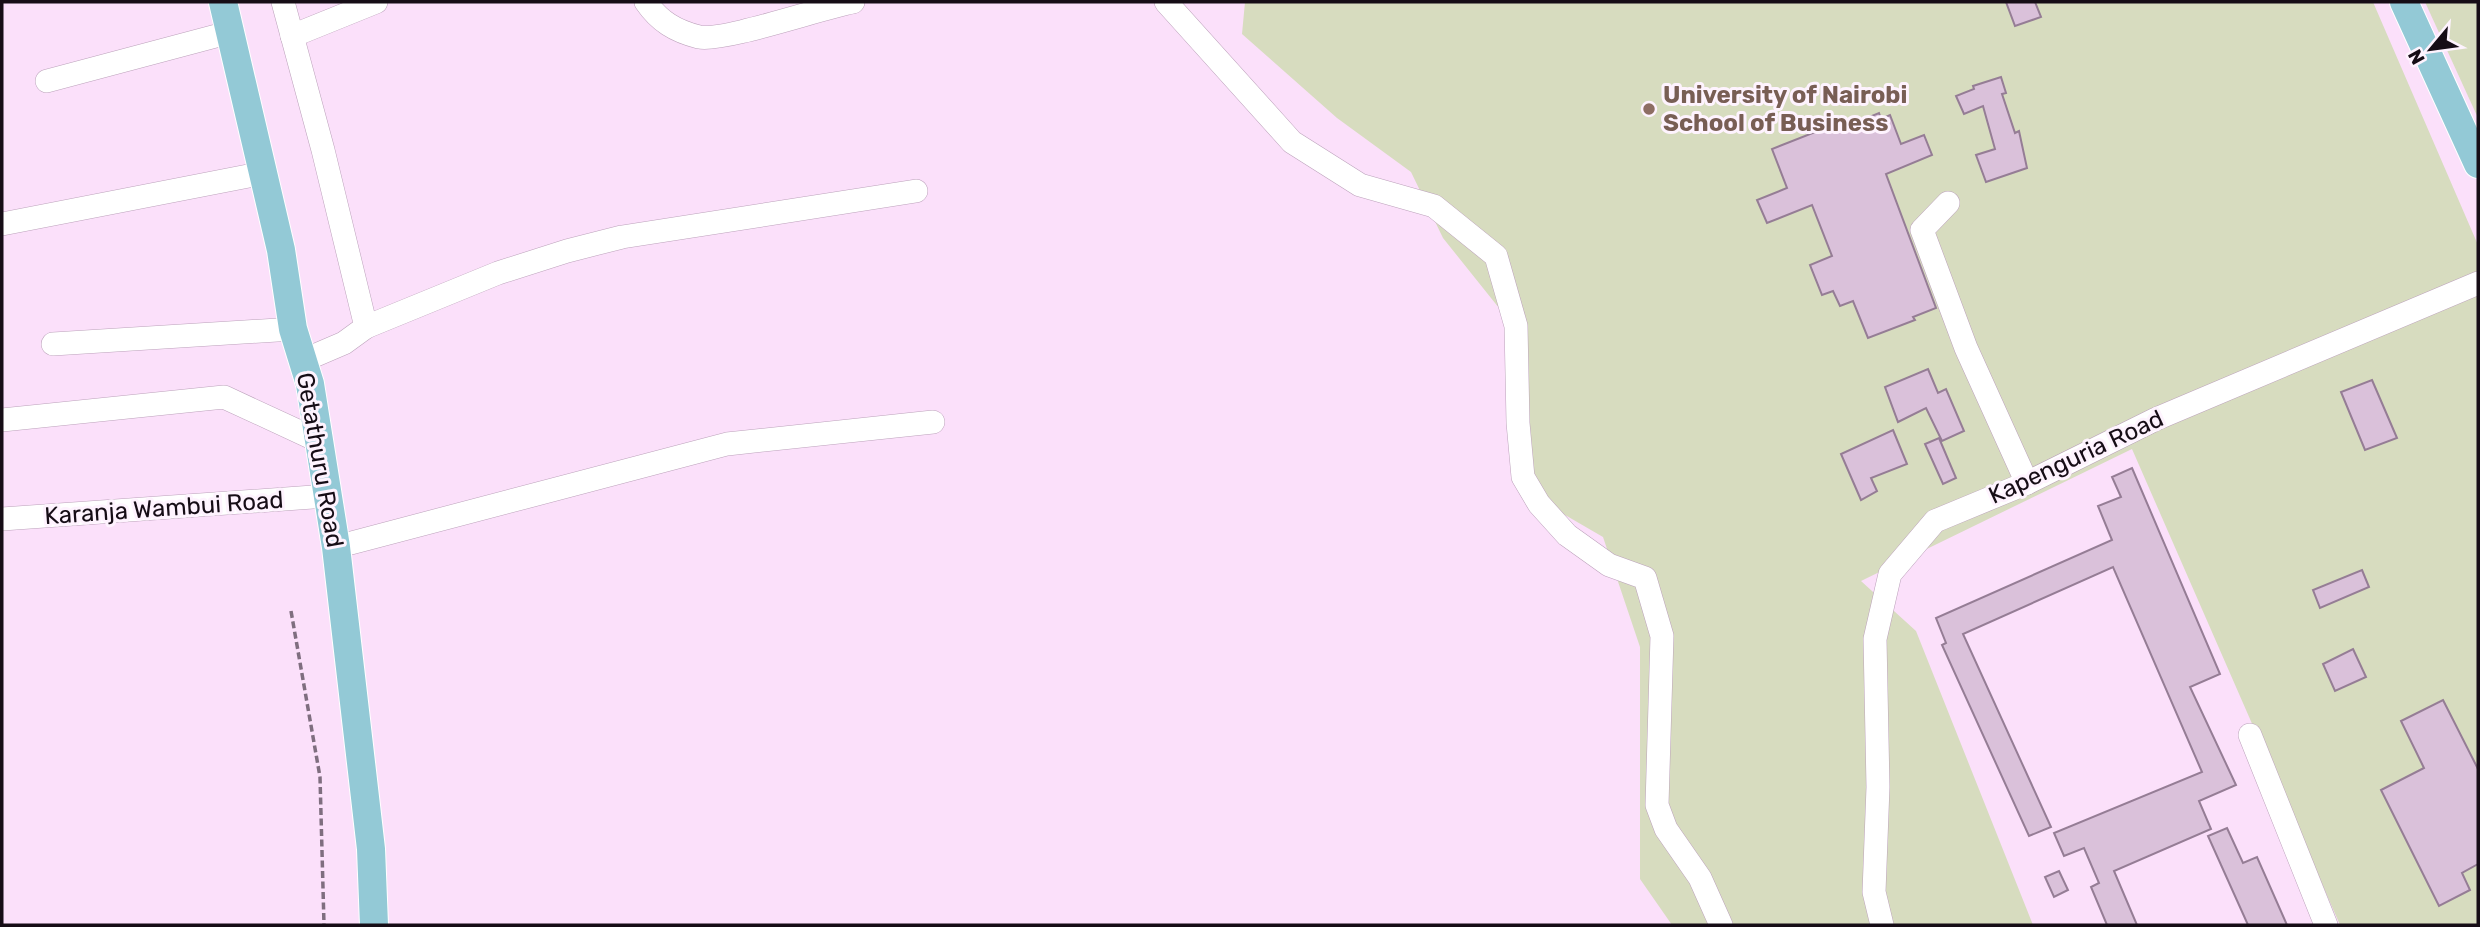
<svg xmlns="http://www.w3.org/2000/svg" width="2480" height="927" viewBox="0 0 2480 927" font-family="Rubik,sans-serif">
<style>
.green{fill:#d7dcbf}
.building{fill:#dac1da;stroke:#957d95;stroke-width:2}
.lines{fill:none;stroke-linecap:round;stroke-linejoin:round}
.minor-casing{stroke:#bca2bb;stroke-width:24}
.major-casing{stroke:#fff;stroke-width:30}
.path{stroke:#7f6e7f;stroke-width:3.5;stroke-dasharray:7 3.5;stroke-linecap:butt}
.minor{stroke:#fff;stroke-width:23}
.major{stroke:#93c9d6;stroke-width:28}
.education-dot{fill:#8d6e63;stroke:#fef3fe;stroke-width:2.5}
.labels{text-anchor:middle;stroke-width:6;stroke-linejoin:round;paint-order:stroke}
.education-label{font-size:24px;font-weight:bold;fill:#785e54;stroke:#fef3fe;text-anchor:start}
.street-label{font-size:24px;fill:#160d16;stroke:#fef3fe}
</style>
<rect width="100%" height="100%" fill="#fbe0fa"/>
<g class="green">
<polygon points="1245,2 2373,2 2478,245 2478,925 2340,925 2132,449 1861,581 1916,631 2033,925 1672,925 1640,879 1640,647 1603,537 1522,490 1503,313 1443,238 1411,172 1337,118 1242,34"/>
<polygon points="2425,2 2478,2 2478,118"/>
</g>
<g class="building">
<polygon points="2006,2 2035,2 2041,17 2015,26"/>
<polygon points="2001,77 2006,93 2002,94 2015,133 2019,131 2027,168 1986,182 1976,155 1995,149 1983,106 1964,114 1956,96 1974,89 1973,86"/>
<polygon points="1879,113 1881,119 1890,115 1901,144 1924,135 1932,155 1886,174 1936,308 1913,317 1915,320 1868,338 1853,301 1840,306 1833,291 1822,295 1810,265 1832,256 1812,205 1767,223 1757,200 1787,188 1772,149 1838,123 1840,129"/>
<polygon points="1928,369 1938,393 1946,389 1964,431 1942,441 1926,408 1898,422 1885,387"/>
<polygon points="2372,380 2397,438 2365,450 2341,392"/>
<polygon points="1893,430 1907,464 1871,478 1877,491 1861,500 1841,454"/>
<polygon points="1939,438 1956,478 1943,484 1925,444"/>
<polygon points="2132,468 2220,674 2190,687 2236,785 2199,801 2211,829 2114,871 2137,925 2107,925 2091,887 2099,883 2084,848 2064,856 2054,833 2202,772 2113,567 1963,634 2051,827 2029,836 1942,645 1946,643 1936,618 2112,540 2098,506 2121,497 2112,477"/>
<polygon points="2362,570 2369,587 2320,608 2313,590"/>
<polygon points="2353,649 2366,677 2335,691 2323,664"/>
<polygon points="2443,700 2478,769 2478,864 2462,873 2470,890 2439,906 2381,790 2424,768 2401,721"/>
<polygon points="2227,828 2243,863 2257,857 2287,925 2248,925 2208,836"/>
<polygon points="2059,871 2068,890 2054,897 2045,877"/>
</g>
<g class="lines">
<defs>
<g id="minor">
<polyline points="283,2 323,150 366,327 344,343 302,361"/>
<path d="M646 2C659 21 675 31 699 37 723 42 821 8 853 2"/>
<polyline points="1166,2 1292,142 1360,185 1434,206 1496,256 1516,326 1518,423 1523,477 1539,504 1567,535 1609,565 1645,578 1662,636 1657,805 1666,829 1700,878 1721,925"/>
<polyline points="292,36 376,2"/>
<polyline points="47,81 231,32"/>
<polyline points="1948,203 1922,230 1966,348 2027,483"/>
<polyline points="2,224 264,173"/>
<polyline points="366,327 498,273 567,251 622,237 916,191"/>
<polyline points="53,344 293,329"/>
<polyline points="2,420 224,397 319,441"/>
<polyline points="2,519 327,496"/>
<polyline points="336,547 727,444 933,422"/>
<polyline points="2250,735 2326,925"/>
<polyline points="1882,925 1874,892 1878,787 1875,639 1890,574 1935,521 2027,483 2156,419 2478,283"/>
</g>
<g id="major">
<polyline points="223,2 281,250 293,329 310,384 336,547 371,849 374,925"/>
<polyline points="2404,2 2478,164"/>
</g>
</defs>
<use href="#minor" class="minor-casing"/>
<use href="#major" class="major-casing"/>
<polyline class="path" points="291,611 320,777 324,925"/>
<use href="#minor" class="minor"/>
<use href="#major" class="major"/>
</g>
<circle class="education-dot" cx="1649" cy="109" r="7"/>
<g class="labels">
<g class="education-label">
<text x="1663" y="103">University of Nairobi<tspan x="1663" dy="28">School of Business</tspan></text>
</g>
<g class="street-label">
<text transform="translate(2076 457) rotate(-25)" y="8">Kapenguria Road</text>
<text transform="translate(320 460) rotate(80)" y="8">Getathuru Road</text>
<text transform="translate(164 508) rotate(-4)" y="8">Karanja Wambui Road</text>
</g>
</g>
<rect width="2480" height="927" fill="none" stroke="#160d16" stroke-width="7"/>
<g transform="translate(2431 49) rotate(241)" stroke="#fef3fe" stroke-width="5" paint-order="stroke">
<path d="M0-5L12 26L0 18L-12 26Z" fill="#160d16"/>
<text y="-10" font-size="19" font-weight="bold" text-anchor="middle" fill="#160d16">N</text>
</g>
</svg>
